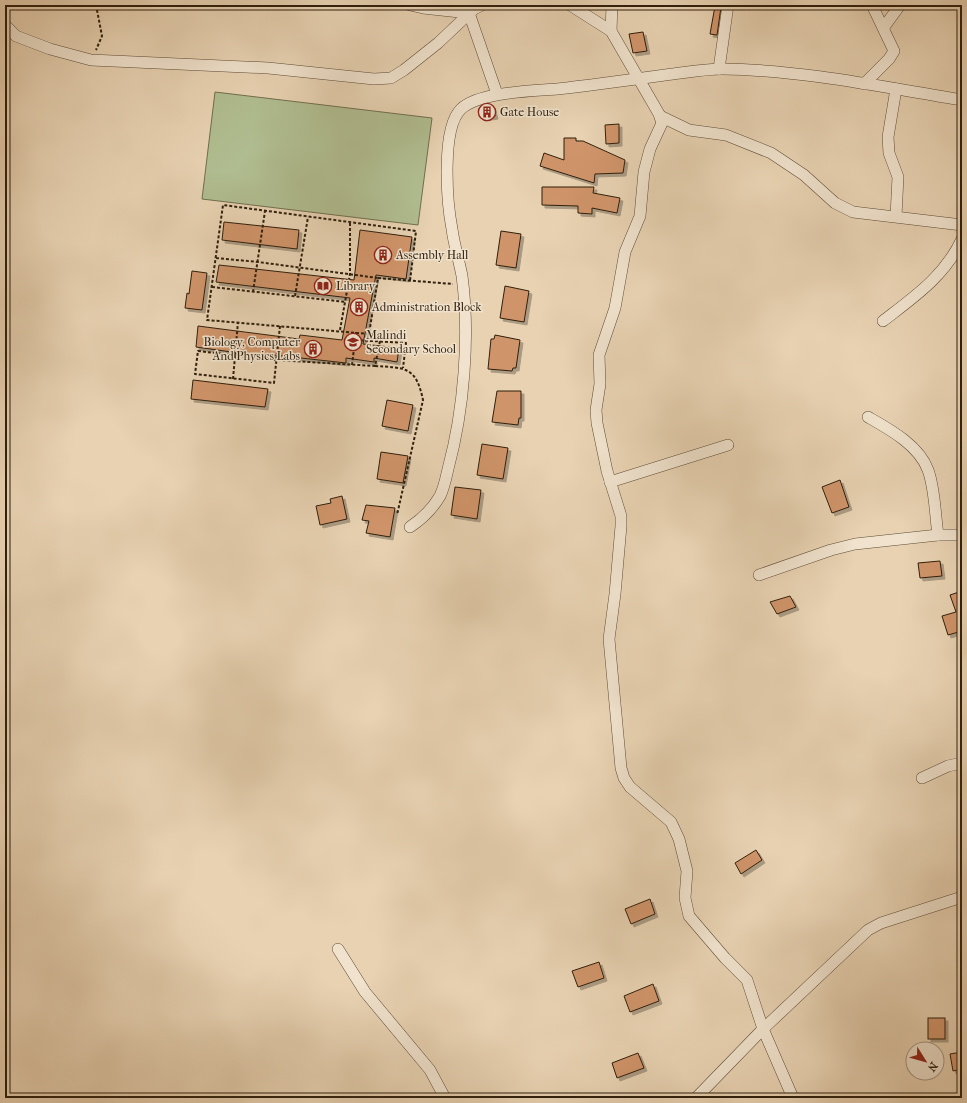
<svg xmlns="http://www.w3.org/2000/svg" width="967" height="1103" viewBox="0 0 967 1103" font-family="'IM FELL French Canon',serif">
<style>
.green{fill:#b0bd90;stroke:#706e4e}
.building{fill:#d0946b;stroke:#2f1f0d;filter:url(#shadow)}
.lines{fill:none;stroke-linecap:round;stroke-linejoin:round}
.street-casing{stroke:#5d4c36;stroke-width:12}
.path{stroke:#2f1f0d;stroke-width:2;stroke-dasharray:3 2;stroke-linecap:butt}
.street{stroke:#f0e2cd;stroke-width:11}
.labels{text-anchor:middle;stroke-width:3;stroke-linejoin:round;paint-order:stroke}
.poi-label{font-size:12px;fill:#2f1f0d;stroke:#f0e2cd;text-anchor:start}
</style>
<defs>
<filter id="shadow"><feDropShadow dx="3" dy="3" stdDeviation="0" flood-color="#0004"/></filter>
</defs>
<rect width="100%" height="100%" fill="#e8d2b2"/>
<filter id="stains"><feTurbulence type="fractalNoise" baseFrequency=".005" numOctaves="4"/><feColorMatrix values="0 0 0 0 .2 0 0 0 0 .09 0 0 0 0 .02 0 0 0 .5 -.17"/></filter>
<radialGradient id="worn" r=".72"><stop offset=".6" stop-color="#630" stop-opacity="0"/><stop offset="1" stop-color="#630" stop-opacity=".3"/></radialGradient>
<polygon class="green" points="215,92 432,118 418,225 202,199"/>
<g class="building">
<polygon points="715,6 721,7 717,35 710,34"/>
<polygon points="643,32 647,51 633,53 629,34"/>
<polygon points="492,105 495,116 482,118 480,107"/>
<polygon points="619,124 619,143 606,144 605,125"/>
<polygon points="564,138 576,138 576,141 583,141 625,160 623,173 595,174 594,183 540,166 544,153 564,160"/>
<polygon points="542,187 594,187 593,193 620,198 617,213 592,208 592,214 578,213 578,206 542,205"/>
<polygon points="224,222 299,230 297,249 222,240"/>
<polygon points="360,230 412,237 406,279 376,275 363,344 399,348 397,362 374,358 374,362 346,358 346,363 274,355 274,358 196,347 198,326 299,339 300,335 342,340 350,298 216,282 219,265 354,280"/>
<polygon points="501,231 521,234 516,268 496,265"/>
<polygon points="192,271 207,273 202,310 185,308 187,293 189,294"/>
<polygon points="505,286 529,291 524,322 500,318"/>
<polygon points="495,335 520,340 516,368 513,368 512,371 488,369 491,339 494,339"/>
<polygon points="193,380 268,389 265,407 191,399"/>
<polygon points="497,391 521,391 521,418 519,418 518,425 492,422"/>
<polygon points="387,400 413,405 408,431 382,426"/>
<polygon points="482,444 508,448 503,479 477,475"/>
<polygon points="381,452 408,456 403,483 377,479"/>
<polygon points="840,480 849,507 832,513 822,487"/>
<polygon points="455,487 481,490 477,519 451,515"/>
<polygon points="342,496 347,519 320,525 316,506 331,503 330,499"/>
<polygon points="366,505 395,508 390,537 366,533 369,521 362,520"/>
<polygon points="940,561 942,576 920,578 918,563"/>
<polygon points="962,591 962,631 948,635 942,616 956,612 950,595"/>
<polygon points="790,596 796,607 777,614 770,602"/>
<polygon points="756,850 762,860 741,874 735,863"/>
<polygon points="650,899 655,914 631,924 625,909"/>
<polygon points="599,962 604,978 578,987 572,971"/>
<polygon points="653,984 659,1001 630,1012 624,996"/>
<rect x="928" y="1018" width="17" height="21"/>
<polygon points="962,1052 962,1069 953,1071 950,1054"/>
<polygon points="638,1053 644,1068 617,1078 612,1063"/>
</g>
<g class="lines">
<defs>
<g id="street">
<polyline points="410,5 423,8 469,13 497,94"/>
<polyline points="570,5 611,31 659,114 662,123 650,149 644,172 640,216 625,252 615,308 599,355 600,384 596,410 597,423 607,471 621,516 621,526 615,594 609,639 621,768 624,778 630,787 671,822 679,839 687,871 685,898 689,916 725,958 747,980 763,1029 793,1098"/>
<polyline points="5,25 16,36 50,49 91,60 268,68 374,79 391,78 404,70 438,43 474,9 482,5"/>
<polyline points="884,27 900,5"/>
<polyline points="611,31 612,5"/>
<polyline points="719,69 728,5"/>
<polyline points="864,84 889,59 894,51 872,5"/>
<polyline points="896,89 888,137 889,153 898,177 896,216"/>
<polyline points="660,116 689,130 726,135 771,153 804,175 835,203 853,212 962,225"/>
<path d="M883 321C914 297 945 276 962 239"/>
<path d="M868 417C889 429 919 445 928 470 935 489 935 514 938 535"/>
<polyline points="610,482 728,445"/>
<path d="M410 527C422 519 433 508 440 496 444 488 446 478 448 469 464 410 470 336 462 276 459 260 454 245 452 229 447 203 441 128 461 109 479 92 532 91 557 89 593 85 629 80 665 75 684 73 703 69 722 69 803 70 882 87 962 100"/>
<polyline points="759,575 831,550 855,544 938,535 962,535"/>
<polyline points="922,778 948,766 962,763"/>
<polyline points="338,949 365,992 430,1070 445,1098"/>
<polyline points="696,1098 763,1029 868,930 881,923 962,897"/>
</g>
</defs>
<use href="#street" class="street-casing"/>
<g class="path">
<polyline points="96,5 102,36 96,50"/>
<polyline points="216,258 258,262 378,278 369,334 207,320 223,205 416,231 410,281"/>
<polyline points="378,278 453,284"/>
<polyline points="212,287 346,302"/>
<polyline points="253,292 265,211"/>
<polyline points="295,296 308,217"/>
<polyline points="280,326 274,383 195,374 198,351 276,360 375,366 380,341"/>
<polyline points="340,330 350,274 350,222"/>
<polyline points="355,340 406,343 403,368"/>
<polyline points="352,365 356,332"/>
<path d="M375 366C405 368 416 366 423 400L397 515"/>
<polyline points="233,379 238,322"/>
</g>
<use href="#street" class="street"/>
</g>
<defs>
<symbol id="building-ring" viewBox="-11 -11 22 22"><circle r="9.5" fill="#f0e2cd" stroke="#8f2418" stroke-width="1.5"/><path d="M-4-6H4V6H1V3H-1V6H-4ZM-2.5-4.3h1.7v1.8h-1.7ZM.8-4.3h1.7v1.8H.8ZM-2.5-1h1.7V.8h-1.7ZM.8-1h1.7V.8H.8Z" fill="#8f2418"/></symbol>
<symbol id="library-ring" viewBox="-11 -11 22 22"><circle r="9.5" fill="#f0e2cd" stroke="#8f2418" stroke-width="1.5"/><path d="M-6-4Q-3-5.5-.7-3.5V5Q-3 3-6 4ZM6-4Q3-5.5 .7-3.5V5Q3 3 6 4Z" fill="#8f2418"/></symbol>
<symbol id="school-ring" viewBox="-11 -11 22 22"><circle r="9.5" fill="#f0e2cd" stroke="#8f2418" stroke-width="1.5"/><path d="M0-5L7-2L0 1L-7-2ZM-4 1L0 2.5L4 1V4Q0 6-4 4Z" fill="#8f2418"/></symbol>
</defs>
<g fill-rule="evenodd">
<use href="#building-ring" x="477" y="102" width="20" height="20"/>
<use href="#building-ring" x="373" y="245" width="20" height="20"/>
<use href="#library-ring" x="313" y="276" width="20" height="20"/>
<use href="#building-ring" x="349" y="297" width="20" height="20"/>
<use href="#school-ring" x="343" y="332" width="20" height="20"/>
<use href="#building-ring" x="303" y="339" width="20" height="20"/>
</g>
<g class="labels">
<g class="poi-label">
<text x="500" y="116">Gate House</text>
<text x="396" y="259">Assembly Hall</text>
<text x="336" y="290">Library</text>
<text x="372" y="311">Administration Block</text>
<text x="366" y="339">Malindi<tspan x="366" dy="14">Secondary School</tspan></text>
<text x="300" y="346" text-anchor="end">Biology, Computer<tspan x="300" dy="14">And Physics Labs</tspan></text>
</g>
</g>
<rect width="967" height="1103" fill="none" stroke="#e8d2b2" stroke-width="20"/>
<rect x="6" y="6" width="955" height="1091" fill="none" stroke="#2f1f0d" stroke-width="2"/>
<rect x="10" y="10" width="947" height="1083" fill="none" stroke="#2f1f0d"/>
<g transform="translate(925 1061) rotate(127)"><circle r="19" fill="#f0e2cd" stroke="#a39480"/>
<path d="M0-3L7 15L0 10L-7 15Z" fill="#8f2418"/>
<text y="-6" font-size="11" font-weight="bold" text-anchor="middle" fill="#2f1f0d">N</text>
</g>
<rect width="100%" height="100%" filter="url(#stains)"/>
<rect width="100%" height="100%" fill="url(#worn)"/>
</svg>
